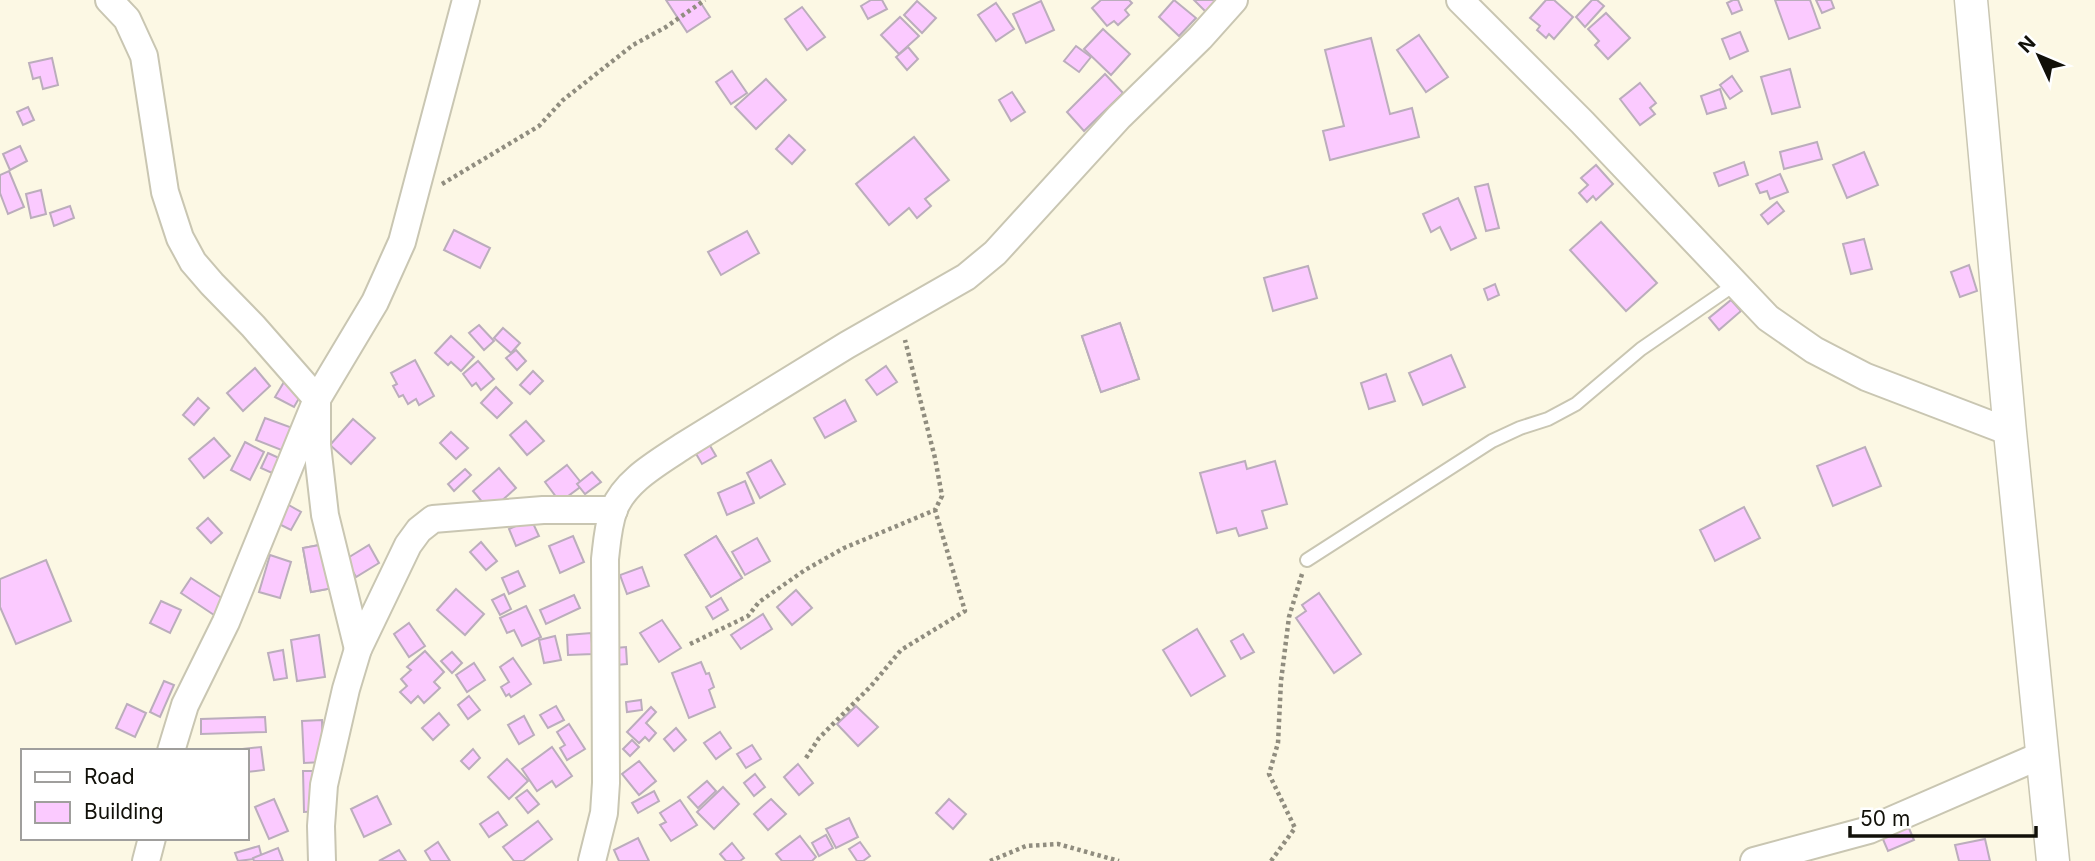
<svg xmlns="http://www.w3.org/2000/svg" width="2095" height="861" viewBox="0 0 2095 861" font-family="Inter,sans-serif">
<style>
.building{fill:#fbcaff;stroke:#bbadbc;stroke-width:2}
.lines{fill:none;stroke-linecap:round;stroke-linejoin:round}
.service-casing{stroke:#c9c6b2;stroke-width:16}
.minor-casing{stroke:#c9c6b2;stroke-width:30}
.tertiary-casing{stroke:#c9c6b2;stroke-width:35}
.path{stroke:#908d7f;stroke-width:4.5;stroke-dasharray:3.5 3.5;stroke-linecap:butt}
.service{stroke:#fff;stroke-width:12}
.minor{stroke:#fff;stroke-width:26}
.tertiary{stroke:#fff;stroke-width:32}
</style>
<rect width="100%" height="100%" fill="#fcf8e4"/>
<g class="building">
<polygon points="666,0 699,0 710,17 687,32"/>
<polygon points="871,0 882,0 887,9 868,19 861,6"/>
<polygon points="1101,0 1129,0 1132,3 1125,10 1129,15 1118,25 1114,21 1107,26 1092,8"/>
<polygon points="1174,0 1196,18 1179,36 1159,17"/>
<polygon points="1194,0 1217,0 1206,12"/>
<polygon points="1546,0 1554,0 1573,17 1554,39 1549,34 1546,38 1537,30 1540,26 1530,18"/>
<polygon points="1592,0 1597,0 1604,6 1585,27 1576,17"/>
<polygon points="1733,0 1738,0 1742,10 1732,14 1727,3"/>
<polygon points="1775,0 1810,0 1820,28 1789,39"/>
<polygon points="1816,0 1831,0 1834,8 1822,13"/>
<polygon points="917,1 936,18 922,33 904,15"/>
<polygon points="1041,1 1054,30 1026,43 1013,14"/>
<polygon points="996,3 1014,29 996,41 978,15"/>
<polygon points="802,7 825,37 807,50 785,19"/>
<polygon points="1606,13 1630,38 1608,59 1595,45 1599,41 1588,29"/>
<polygon points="900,17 919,36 899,54 881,35"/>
<polygon points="1103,29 1130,54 1111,75 1084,49"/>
<polygon points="1740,32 1748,51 1730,59 1722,39"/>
<polygon points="1419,35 1448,77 1426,92 1397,50"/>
<polygon points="1371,38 1390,114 1412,108 1419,137 1330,160 1323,131 1344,126 1325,50"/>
<polygon points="1076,46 1091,57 1079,72 1064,61"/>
<polygon points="908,47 918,59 907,70 896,57"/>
<polygon points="52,58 58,85 43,89 40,77 33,79 29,63"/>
<polygon points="1790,69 1800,107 1772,114 1761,77"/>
<polygon points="732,71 747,93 731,104 716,82"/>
<polygon points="1105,74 1123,93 1084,131 1067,112"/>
<polygon points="1732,76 1742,91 1730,99 1720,85"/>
<polygon points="766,79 786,100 756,129 735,107"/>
<polygon points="1640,83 1656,103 1650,108 1655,114 1640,125 1620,99"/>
<polygon points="1720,89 1726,108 1707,114 1701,96"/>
<polygon points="1012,92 1025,112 1011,121 999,100"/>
<polygon points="28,107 34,120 23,125 17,112"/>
<polygon points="789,135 805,150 792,164 776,149"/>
<polygon points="914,137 949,180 925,199 931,206 917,218 909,208 889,225 856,184"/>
<polygon points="1817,142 1822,159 1784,169 1780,152"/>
<polygon points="20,146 27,161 10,170 3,154"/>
<polygon points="1864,152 1878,185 1847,198 1833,165"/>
<polygon points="1744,162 1748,175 1719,186 1714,173"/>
<polygon points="1596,165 1613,184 1596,200 1593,196 1587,202 1579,193 1588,185 1581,178"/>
<polygon points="9,171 24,207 8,214 0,193 0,175"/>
<polygon points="1780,174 1788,192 1770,199 1767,191 1760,193 1756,184"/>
<polygon points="1488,184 1499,228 1486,231 1475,187"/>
<polygon points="41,190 46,214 31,218 26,194"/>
<polygon points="1458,198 1476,238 1451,250 1440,227 1431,232 1423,214"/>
<polygon points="1777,202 1784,211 1768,224 1761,215"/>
<polygon points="70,206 74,218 54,226 50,213"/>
<polygon points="1601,222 1657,283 1626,311 1570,250"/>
<polygon points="454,230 490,248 480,268 444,250"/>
<polygon points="747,231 759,253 721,275 708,252"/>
<polygon points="1864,239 1872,269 1851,274 1843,244"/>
<polygon points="1969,265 1977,291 1960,297 1951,272"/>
<polygon points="1308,266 1317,298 1273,311 1264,278"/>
<polygon points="1495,284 1499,295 1488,300 1484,289"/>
<polygon points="1731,300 1741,311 1719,330 1709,318"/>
<polygon points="1120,323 1139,379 1101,392 1082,336"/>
<polygon points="1120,323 1139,379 1101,392 1082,336"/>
<polygon points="479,325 494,341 484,350 469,333"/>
<polygon points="503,328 520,343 511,353 494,338"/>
<polygon points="451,336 474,357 461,371 451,362 448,365 435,353"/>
<polygon points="516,350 526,361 517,370 506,358"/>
<polygon points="1451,355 1465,387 1423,405 1409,373"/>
<polygon points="415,360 434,396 419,405 416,399 408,404 403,395 399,397 393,386 397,384 391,373"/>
<polygon points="478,361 494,379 481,390 476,383 472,386 463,374"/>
<polygon points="886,366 897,382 877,395 866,380"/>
<polygon points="255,368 270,386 243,411 227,393"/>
<polygon points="533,371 543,381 530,394 520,385"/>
<polygon points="1386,374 1395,401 1369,409 1361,383"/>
<polygon points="284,382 302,393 294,407 275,397"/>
<polygon points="496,387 512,403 497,418 481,403"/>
<polygon points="198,398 209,408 194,425 183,415"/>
<polygon points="845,400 856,421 825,438 814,418"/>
<polygon points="265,418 298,430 289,453 256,440"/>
<polygon points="353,419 375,438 351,464 330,445"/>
<polygon points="526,421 544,441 527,455 510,435"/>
<polygon points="451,432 468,448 456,459 440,443"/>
<polygon points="214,438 230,456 204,478 189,459"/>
<polygon points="245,442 264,452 250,480 231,470"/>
<polygon points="709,444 716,456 702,464 695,452"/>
<polygon points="1865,447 1881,486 1833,506 1817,466"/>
<polygon points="268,453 279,458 272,473 261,468"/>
<polygon points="771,460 785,484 760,498 747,473"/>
<polygon points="1245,461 1247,469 1275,461 1287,504 1262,511 1267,528 1239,536 1236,528 1217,533 1200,473"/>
<polygon points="567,465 583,485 560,502 545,482"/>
<polygon points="499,468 516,488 490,511 473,491"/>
<polygon points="465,469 471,475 454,491 448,484"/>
<polygon points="592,472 601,482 585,494 577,484"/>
<polygon points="745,481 754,503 727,515 718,493"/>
<polygon points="287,504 301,512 291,530 277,523"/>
<polygon points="1744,507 1760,538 1715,561 1700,530"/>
<polygon points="208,518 222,533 211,543 197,528"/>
<polygon points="531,519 539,536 516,546 509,529"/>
<polygon points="573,536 584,562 560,573 549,546"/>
<polygon points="716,536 742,578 711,597 685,555"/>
<polygon points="716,536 742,578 711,597 685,555"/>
<polygon points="757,538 770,561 745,575 732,552"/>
<polygon points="481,542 497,561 486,570 470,552"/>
<polygon points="325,544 333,588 311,592 303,548"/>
<polygon points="325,544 333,588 311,592 303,548"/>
<polygon points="369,545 379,563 356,577 346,559"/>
<polygon points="270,555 291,562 280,598 259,592"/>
<polygon points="46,560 71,621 16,644 0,607 0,579"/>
<polygon points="642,567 649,586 627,594 620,575"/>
<polygon points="518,571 525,586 509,594 502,578"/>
<polygon points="191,578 231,604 220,619 181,593"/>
<polygon points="456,589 484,614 465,635 437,610"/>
<polygon points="796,590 812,608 792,625 777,607"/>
<polygon points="1319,593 1361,654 1334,673 1296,618 1306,611 1302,605"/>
<polygon points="504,594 511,609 500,615 492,600"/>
<polygon points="574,595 580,608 546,624 540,610"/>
<polygon points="721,598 728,610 713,619 706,607"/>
<polygon points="161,601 181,610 170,633 150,623"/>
<polygon points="526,606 541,637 522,646 514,630 507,633 500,618"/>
<polygon points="763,614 772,629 741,649 731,635"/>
<polygon points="662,620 681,648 659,662 640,633"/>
<polygon points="409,623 425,646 409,657 394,634"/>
<polygon points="1197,629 1225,676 1191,696 1163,650"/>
<polygon points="591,633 593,654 568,655 567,635"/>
<polygon points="1243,634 1254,652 1241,659 1231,641"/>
<polygon points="319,635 325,677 297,681 291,640"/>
<polygon points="555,636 561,660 544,663 539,640"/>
<polygon points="626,647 627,664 616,665 615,648"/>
<polygon points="283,650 287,678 274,680 268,653"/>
<polygon points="425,651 444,672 434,682 440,688 424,703 418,696 411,703 400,692 407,686 401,679 411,670 407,667"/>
<polygon points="452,652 462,663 452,673 441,661"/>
<polygon points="513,658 531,684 511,697 509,694 506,696 501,687 509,682 500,667"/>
<polygon points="701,662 706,674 709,673 714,687 709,690 715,707 689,718 672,673"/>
<polygon points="474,663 485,680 467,692 456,675"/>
<polygon points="164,681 174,685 160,717 150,712"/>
<polygon points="469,696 480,710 468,719 458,705"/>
<polygon points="641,700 642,710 627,712 626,702"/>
<polygon points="127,704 146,713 135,737 116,728"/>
<polygon points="556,706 564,720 548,728 540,715"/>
<polygon points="856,706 878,727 858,746 837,724"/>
<polygon points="651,707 656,712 646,723 656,733 649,741 645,737 639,743 627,732"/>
<polygon points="439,713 449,725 433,740 422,728"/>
<polygon points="524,716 534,735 519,744 508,725"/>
<polygon points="265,717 266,732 201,734 201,719"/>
<polygon points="322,720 323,762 304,763 302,721"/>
<polygon points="569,724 585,749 567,760 560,748 565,745 557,732"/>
<polygon points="676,728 686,740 674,751 664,739"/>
<polygon points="720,732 731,748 716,759 704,743"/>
<polygon points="632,740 639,747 630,756 623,749"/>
<polygon points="752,745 761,759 746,768 737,754"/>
<polygon points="261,747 264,770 247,772 247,751 224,751"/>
<polygon points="552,747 572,776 556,787 552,781 537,791 522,769"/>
<polygon points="473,749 480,758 469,769 461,761"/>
<polygon points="507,759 528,781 509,799 488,777"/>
<polygon points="639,761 656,781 639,795 622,774"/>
<polygon points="798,764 813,783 799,795 784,777"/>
<polygon points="303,771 323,771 323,811 304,812"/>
<polygon points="755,774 765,787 754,796 744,783"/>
<polygon points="707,781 716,791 698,808 688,797"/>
<polygon points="723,787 739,804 714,829 697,812"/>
<polygon points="527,790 539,804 528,813 516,798"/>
<polygon points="654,791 659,801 638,813 632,803"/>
<polygon points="377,796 391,824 364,837 351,809"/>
<polygon points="274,799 288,831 269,839 255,807"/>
<polygon points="771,799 786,814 768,830 754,814"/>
<polygon points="949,799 966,814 953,829 936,813"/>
<polygon points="680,800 697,825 671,841 660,825 666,822 660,813"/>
<polygon points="498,812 507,825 489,837 480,824"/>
<polygon points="849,818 858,837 836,848 826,829"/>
<polygon points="538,821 552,839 523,861 514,861 503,847"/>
<polygon points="1908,826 1914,840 1888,851 1882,837"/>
<polygon points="826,835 833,848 819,856 812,843"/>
<polygon points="800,836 816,857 812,861 782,861 776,854"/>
<polygon points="638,838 649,861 619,861 614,850"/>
<polygon points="1985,839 1990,861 1959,861 1955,845"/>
<polygon points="438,842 450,861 431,861 425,851"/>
<polygon points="860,842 870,856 863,861 857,861 849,849"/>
<polygon points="732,843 744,858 740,861 726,861 720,854"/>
<polygon points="259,846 262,858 238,861 235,853"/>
<polygon points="278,848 283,861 254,861 253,858"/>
<polygon points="399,850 406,861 379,861"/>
</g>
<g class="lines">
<defs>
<polyline id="service" points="1307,560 1492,441 1520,428 1548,419 1576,404 1641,349 1734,285"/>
<g id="minor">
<polyline points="109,0 127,19 144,56 165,192 180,238 193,262 212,284 253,326 317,399 317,445 325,515 358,649"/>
<polyline points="1460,0 1582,122 1768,318 1814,350 1866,377 2010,432"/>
<polyline points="171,751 185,705 226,622 317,399 375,302 402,242 466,0"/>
<polyline points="146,861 152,838"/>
<polyline points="322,861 321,826 324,785 346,689 358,649 408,545 419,530 433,519 543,510 614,510"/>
<path d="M592 861 604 813 606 783 605 559C607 542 608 525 614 509 626 480 658 463 683 446L847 345 966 277 995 253 1119 117 1200 38 1234 0"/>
<polyline points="1754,861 1869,830 2044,754"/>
</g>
<polyline id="tertiary" points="1971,0 2010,432 2053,861"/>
</defs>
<use href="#service" class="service-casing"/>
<use href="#minor" class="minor-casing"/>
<use href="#tertiary" class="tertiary-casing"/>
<g class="path">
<polyline points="442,184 539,126 563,100 633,45 666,27 705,0"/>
<polyline points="690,644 748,616 759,602 805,570 844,548 935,510 942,496 935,458 905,340"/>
<polyline points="806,758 819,738 871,686 901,650 965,611 935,510"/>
<polyline points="990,861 1026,846 1058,844 1119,861"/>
<polyline points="1271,861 1295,828 1269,774 1278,743 1281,681 1289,617 1302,574"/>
</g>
<use href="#service" class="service"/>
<use href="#minor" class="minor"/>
<use href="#tertiary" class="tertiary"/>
</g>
<rect x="21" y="749" width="228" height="91" fill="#ffffff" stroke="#a09f9d" stroke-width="2"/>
<rect x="35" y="772" width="35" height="10" fill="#ffffff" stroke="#a09f9d" stroke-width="2"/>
<text x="84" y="784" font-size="21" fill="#111009">Road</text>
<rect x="35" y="802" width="35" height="21" fill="#fbcaff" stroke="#a09f9d" stroke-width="2"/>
<text x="84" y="819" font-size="21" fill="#111009">Building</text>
<g transform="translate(2039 56) rotate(314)" stroke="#ffffff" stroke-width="5" paint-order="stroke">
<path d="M0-5L12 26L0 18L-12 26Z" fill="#111009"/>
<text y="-10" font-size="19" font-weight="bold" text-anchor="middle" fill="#111009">N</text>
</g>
<path d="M1850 826v10h186v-10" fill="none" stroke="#111009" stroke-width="3.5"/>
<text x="1860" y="826" font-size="21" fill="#111009" stroke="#ffffff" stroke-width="5" paint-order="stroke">50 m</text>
</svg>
